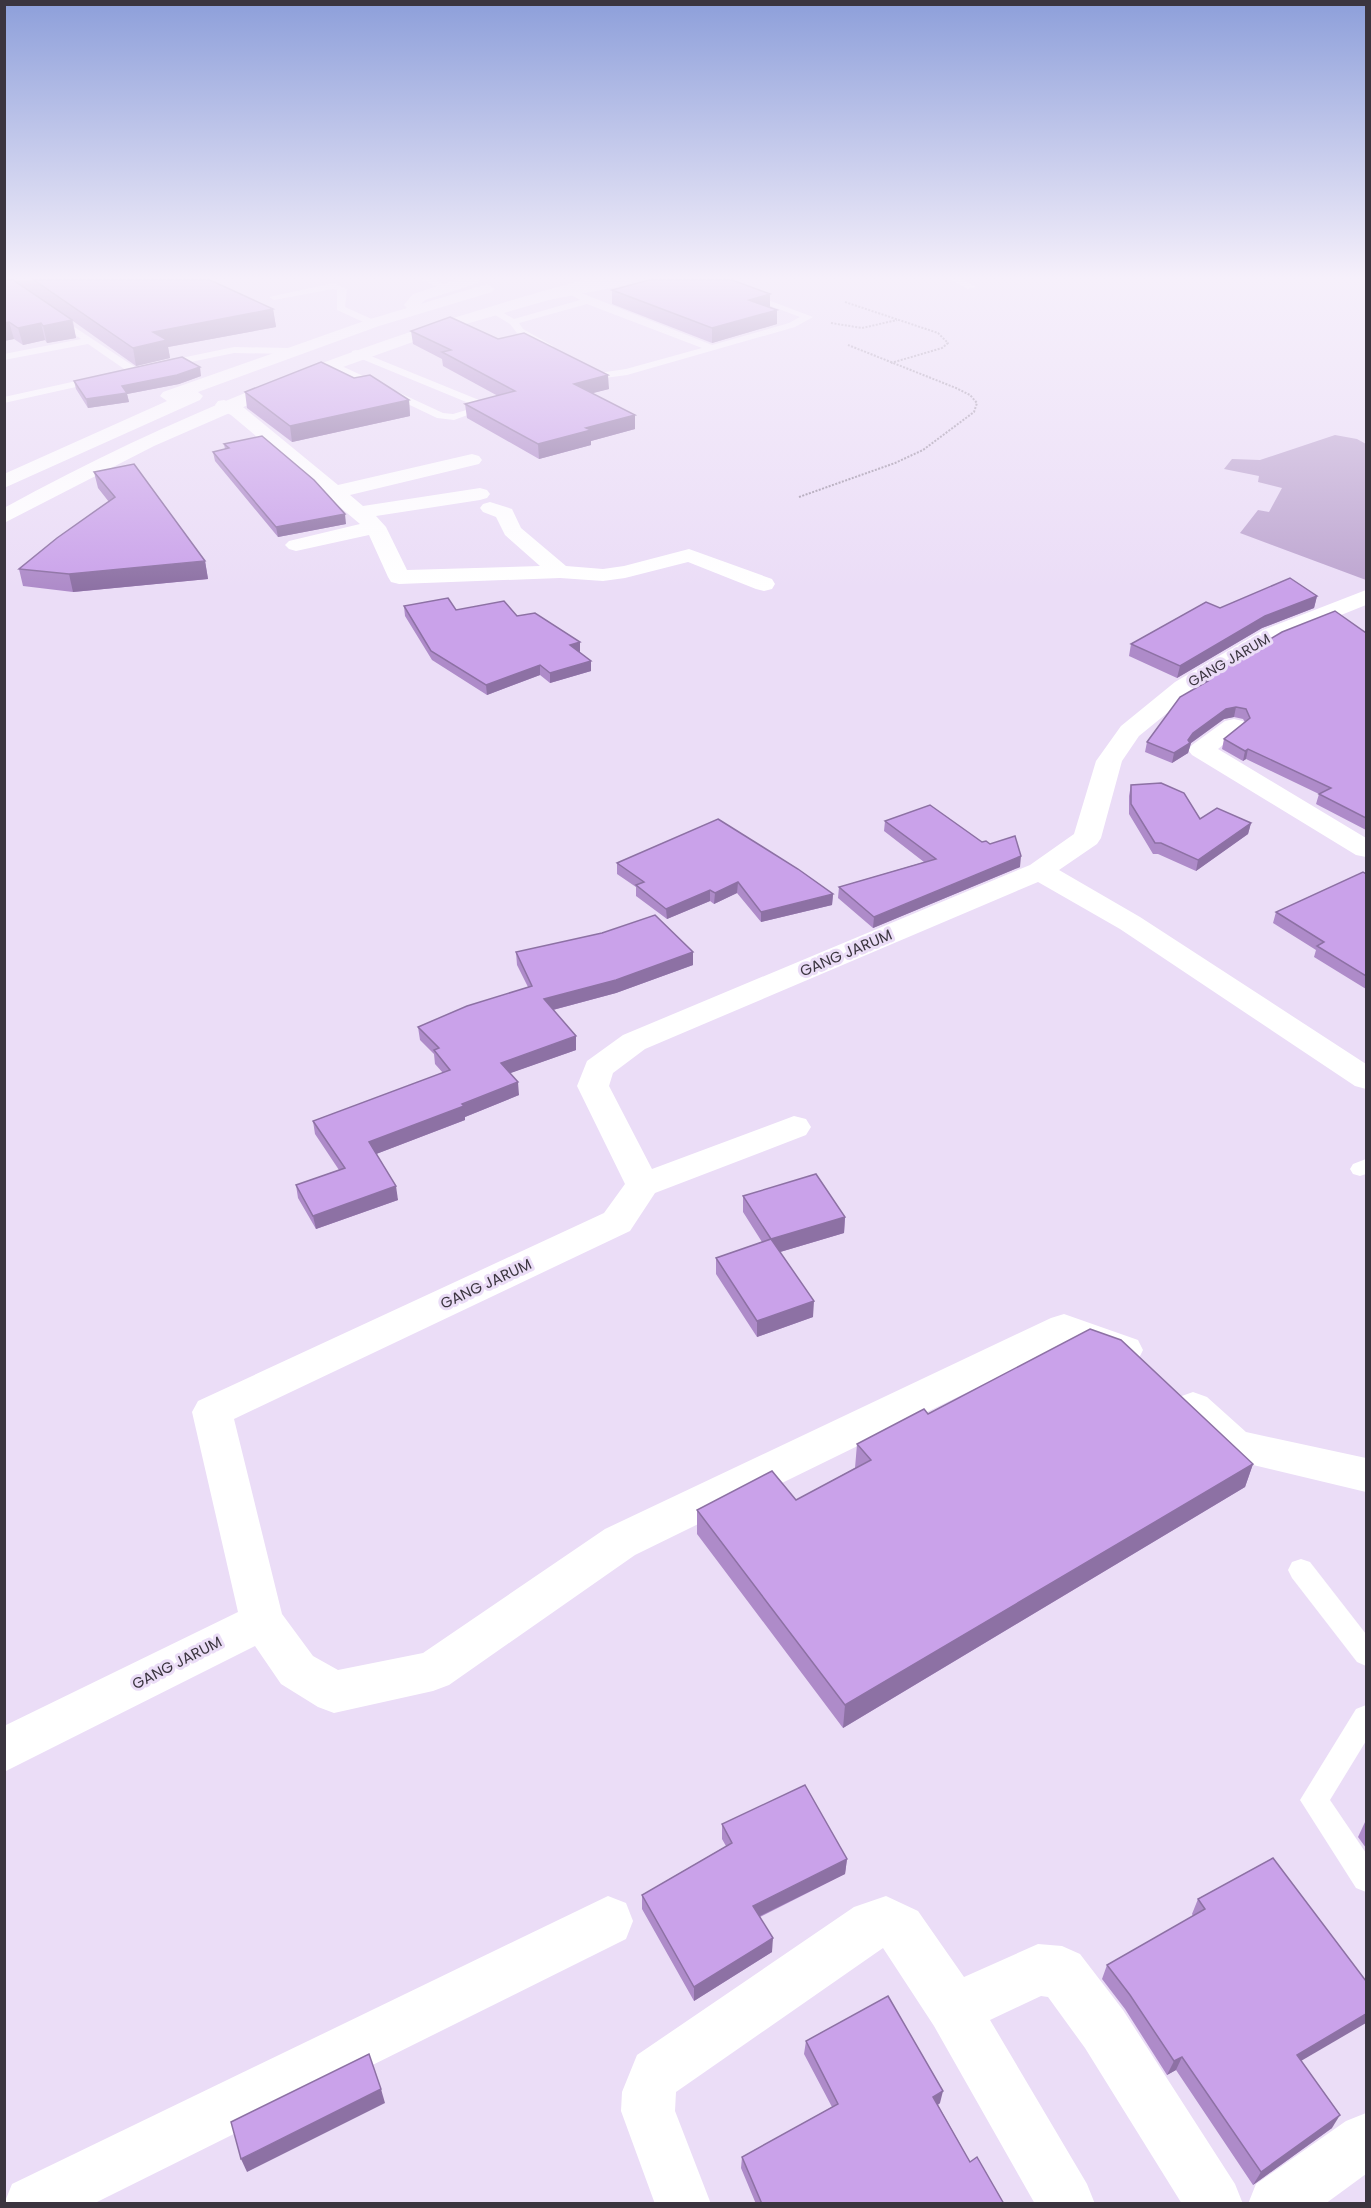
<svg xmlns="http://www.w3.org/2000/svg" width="1371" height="2208" viewBox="0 0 1371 2208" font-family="Poppins,sans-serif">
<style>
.green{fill:#bda5d0}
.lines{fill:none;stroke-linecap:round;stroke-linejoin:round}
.path{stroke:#9e93a6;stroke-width:2;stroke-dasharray:2 1.5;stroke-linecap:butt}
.lane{fill:#fff;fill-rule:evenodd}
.street{fill:#fff;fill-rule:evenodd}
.highway{fill:#fff;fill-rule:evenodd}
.wall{fill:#ae8bc9}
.shaded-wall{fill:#8d71a4}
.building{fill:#caa2ea;stroke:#8d71a4;stroke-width:1.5}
.labels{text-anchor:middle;stroke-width:6;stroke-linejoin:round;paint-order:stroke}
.far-street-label{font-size:14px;fill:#3b353f;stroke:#ebddf7}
.street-label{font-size:15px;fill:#3b353f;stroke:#ebddf7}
</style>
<rect width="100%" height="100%" fill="#ebddf7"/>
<polygon class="green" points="1335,435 1357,439 1366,444 1366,580 1240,533 1258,510 1269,512 1282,488 1258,482 1259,476 1224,469 1232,459 1260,460"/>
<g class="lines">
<g class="path">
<polyline points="845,302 938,333 948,343 942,348 891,363"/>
<polyline points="831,323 862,328 897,320"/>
<polyline points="799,497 895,463 923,450 974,412 977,403 970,395 956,388 848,345"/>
</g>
<g class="lane">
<polygon points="421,280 435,280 452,288 447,291"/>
<polygon points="701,280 715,280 813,317 795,327 627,375 597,379 579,369 584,366 599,373 626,369 702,348 587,304 519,323 523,329 553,346 553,350 549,351 517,333 510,324 487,310 495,308 514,319 580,300 566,292 571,289 712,345 789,323 800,317"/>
<polygon points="951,280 964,280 976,287 968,289"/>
<polygon points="334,283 347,289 345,307 376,321 376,325 370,325 337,310 337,290 333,289 274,300 269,297"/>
<polygon points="53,313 138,369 138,373 130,373 88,344 4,360 4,354 81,339 50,318 50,314"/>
<polygon points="234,347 290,348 295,351 290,354 234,353 162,368 157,365 162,362"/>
<polygon points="356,350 479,400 484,409 454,420 437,418 324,364 333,362 443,413 453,414 473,408 471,404 352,355 352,351"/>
<polygon points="99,376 104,379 103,381 4,403 4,397"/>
<polygon points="1366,1159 1366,1174 1360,1176 1353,1174 1350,1169 1353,1164"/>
<polygon points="1301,1559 1310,1562 1366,1634 1366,1666 1357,1662 1292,1578 1288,1570 1292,1562"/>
<polygon points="1366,1705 1366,1741 1330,1800 1366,1853 1366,1892 1356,1888 1300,1800 1356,1709"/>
</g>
<g class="street">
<polygon points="456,280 480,280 478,283 425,300 421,304 425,309 423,312 411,312 404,305 413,294"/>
<polygon points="600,280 634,280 627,285 543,301 535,296 543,291"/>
<polygon points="224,400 243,407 338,485 472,454 479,456 482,460 479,464 350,495 363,506 480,488 487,490 490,494 487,498 480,500 376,516 386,527 407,570 540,566 505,535 496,517 483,512 480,508 483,504 490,502 512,509 521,528 566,566 603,569 624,566 689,549 772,579 775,584 772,589 764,591 756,589 688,562 625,578 603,581 560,578 399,584 391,582 388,577 369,535 296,551 289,549 285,545 289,541 360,524 231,415 218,409 215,405 218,401"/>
<polygon points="1366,590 1366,605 1279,640 1193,692 1139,736 1122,761 1101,838 1097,844 1059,870 1140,917 1366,1064 1366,1089 1355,1086 1120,929 1038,882 645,1049 613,1073 609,1086 652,1169 794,1116 806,1119 811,1127 806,1135 655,1193 630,1231 234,1419 282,1614 313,1656 338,1670 423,1653 605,1529 1051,1318 1064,1314 1138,1340 1143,1350 1138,1360 1124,1365 1066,1344 635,1555 449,1685 433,1691 334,1713 318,1707 281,1684 255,1646 4,1772 4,1726 238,1612 192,1412 198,1401 604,1213 625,1184 577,1086 587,1061 623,1035 1030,865 1074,834 1096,761 1121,726 1175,682 1263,630"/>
<polygon points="1234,719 1243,721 1246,726 1218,749 1366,838 1366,857 1356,855 1192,755 1188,750 1192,745 1225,721"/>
<polygon points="1193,1392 1207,1397 1246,1432 1366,1458 1366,1492 1220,1457 1179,1419 1173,1408 1179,1397"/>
<polygon points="608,1896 626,1903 633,1921 626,1939 93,2204 4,2204 12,2184"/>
<polygon points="886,1896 918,1911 964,1977 1038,1944 1062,1946 1080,1954 1123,2010 1235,2184 1243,2204 1182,2204 1085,2048 1048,1997 1041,1996 990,2020 1087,2184 1095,2204 1035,2204 934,2026 883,1948 676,2092 675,2111 711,2204 655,2204 621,2111 622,2092 637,2055 854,1907"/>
<polygon points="1366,2113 1366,2174 1325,2204 1248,2204 1256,2184 1346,2121"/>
</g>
<g class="highway">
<path d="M583 280H609L607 283 452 328 301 382 154 446 4 523V508C192 405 377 336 583 280Z"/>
<polygon points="487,284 495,289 492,292 379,326 198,392 203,396 200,400 4,488 4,474 167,401 160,396 163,392 367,320"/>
</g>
</g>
<g class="wall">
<polygon points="4,280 37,297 14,280 210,280 273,309 276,327 168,347 170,358 136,366 73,321 76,338 47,343 45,340 23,345 14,339 4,341"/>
<polygon points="612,290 770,307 777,310 777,324 712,343 612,304"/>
<polygon points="411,331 609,389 592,393 635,429 591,441 591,445 539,459 467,418 465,404 498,396 443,366 442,359 413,344"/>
<polygon points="201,376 179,384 127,394 129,402 88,408 76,389 74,381"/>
<polygon points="354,378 409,400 410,416 292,442 247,408 245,392"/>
<polygon points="224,444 346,524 278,537 215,461 213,452 225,449"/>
<polygon points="94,472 205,561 208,579 73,592 23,586 19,569 109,502 98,488"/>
<polygon points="1317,596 1314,608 1262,628 1177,678 1129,656 1131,644 1220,608"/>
<polygon points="404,606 456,610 517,616 580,642 580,652 579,652 591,661 591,671 550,683 540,675 487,695 432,660 405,616"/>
<polygon points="1366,633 1366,830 1316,804 1319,794 1246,759 1243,761 1222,749 1224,739 1245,722 1243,719 1234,717 1224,719 1191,743 1188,753 1172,763 1145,752 1147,742 1203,684 1204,679"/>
<polygon points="1131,785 1200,819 1251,823 1248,834 1196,871 1158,854 1153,854 1129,814 1129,796"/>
<polygon points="885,821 982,842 1020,867 873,928 838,898 839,887 924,862 884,831"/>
<polygon points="617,863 833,894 832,905 761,922 737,893 714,904 710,901 667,919 636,896 636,887 617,874"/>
<polygon points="1366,874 1366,989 1314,957 1316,950 1273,923 1276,912"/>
<polygon points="516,952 693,952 693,965 616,993 553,1010 576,1050 510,1073 519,1095 465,1117 465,1120 376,1154 398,1200 316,1229 298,1198 296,1185 339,1170 315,1134 313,1121 443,1073 435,1064 434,1054 420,1040 418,1027 528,987 517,965"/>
<polygon points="743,1196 845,1217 844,1233 780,1252 813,1317 757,1337 716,1274 716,1258 762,1242 743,1212"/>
<polygon points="928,1414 1253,1464 1245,1487 843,1728 697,1534 697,1510 796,1500 855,1468 857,1444"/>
<polygon points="1366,1820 1366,1848 1358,1837"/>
<polygon points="722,1824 847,1859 845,1874 760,1917 772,1952 694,2001 642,1909 642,1895 726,1846 722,1839"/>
<polygon points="1273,1858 1301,2061 1332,2128 1253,2185 1176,2070 1167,2075 1125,2009 1102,1979 1107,1965 1193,1916 1192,1914 1198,1899"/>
<polygon points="806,2041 940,2103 938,2105 970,2162 1004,2204 756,2204 741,2168 742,2157 832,2107 804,2054"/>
</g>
<g class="shaded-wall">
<polygon points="770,294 770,308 749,300"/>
<polygon points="273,309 276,327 168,347 170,358 136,366 133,348 153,332"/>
<polygon points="777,310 777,324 712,343 712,328"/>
<polygon points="72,320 76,338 47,343 43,326"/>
<polygon points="9,322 14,339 4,341 4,323"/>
<polygon points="41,323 45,340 23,345 18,328"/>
<polygon points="200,367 201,376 179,384 127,394 129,402 88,408 86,399 122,386"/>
<polygon points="608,375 609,389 574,398 574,384"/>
<polygon points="409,400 410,416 292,442 290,426"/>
<polygon points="635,415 635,429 591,441 591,445 539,459 538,444 586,428"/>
<polygon points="345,514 346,524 278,537 276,527"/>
<polygon points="205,561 208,579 73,592 69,574"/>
<polygon points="1317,596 1314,608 1262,628 1177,678 1180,666 1265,616"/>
<polygon points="580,642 580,652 571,655 570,645"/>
<polygon points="591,661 591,671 550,683 550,673"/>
<polygon points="540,665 540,675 487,695 486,685"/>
<polygon points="1236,707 1234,717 1224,719 1191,743 1188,753 1172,763 1174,753 1188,740 1193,733 1226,709"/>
<polygon points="1248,749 1246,759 1243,761 1245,751"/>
<polygon points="1251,823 1248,834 1196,871 1198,860"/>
<polygon points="1021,856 1020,867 873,928 874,917"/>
<polygon points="738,882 737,893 714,904 715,893"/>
<polygon points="710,890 710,901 667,919 666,909"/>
<polygon points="833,894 832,905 761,922 761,912"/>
<polygon points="693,952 693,965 616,993 545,1012 544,999"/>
<polygon points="576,1036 576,1050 502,1076 501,1063"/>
<polygon points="518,1082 519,1095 465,1117 465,1120 371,1156 369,1142"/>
<polygon points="396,1186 398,1200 316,1229 313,1216"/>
<polygon points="845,1217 844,1233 770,1255 771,1239"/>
<polygon points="814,1301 813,1317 757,1337 757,1321"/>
<polygon points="1253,1464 1245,1487 843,1728 845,1705"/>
<polygon points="847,1859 845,1874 752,1920 753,1906"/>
<polygon points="773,1938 772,1952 694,2001 694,1987"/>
<polygon points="1366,2014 1366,2023 1289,2068 1297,2055"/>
<polygon points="1182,2057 1176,2070 1167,2075 1174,2061"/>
<polygon points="381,2089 385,2103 247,2172 241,2159"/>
<polygon points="943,2091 940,2103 931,2109 933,2097"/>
<polygon points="1340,2115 1332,2128 1253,2185 1261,2172"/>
</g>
<g class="building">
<polygon points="4,280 13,280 72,320 43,326 41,323 18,328 9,322 4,323"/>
<polygon points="34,280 210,280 273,309 153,332 167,340 133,348"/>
<polygon points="649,280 732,280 770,294 749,300 777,310 712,328 612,290"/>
<polygon points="450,317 498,339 524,333 608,375 574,384 635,415 586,428 591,430 538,444 465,404 515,391 442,352 451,350 411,331"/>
<polygon points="182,357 200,367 177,375 122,386 127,393 86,399 74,381"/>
<polygon points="321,362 354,378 370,375 409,400 290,426 245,392"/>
<polygon points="262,436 314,480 345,514 276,527 213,452 229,448 224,444"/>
<polygon points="134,464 205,561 69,574 19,569 57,538 115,497 94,472"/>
<polygon points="1290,578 1317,596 1265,616 1180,666 1131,644 1206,602 1220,608"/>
<polygon points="448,598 456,610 504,601 517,616 535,613 580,642 570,645 591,661 550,673 540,665 486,685 431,651 404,606"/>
<polygon points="1335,611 1366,633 1366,818 1319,794 1331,788 1248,749 1245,751 1224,739 1250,718 1246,709 1236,707 1226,709 1193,733 1188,740 1190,743 1174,753 1147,742 1180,697 1208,681 1204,679 1282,632"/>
<polygon points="1161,783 1184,793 1200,819 1217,808 1251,823 1198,860 1161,843 1155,843 1131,804 1131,785"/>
<polygon points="930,805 982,842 986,841 990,844 1015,836 1021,856 874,917 839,887 936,859 885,821"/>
<polygon points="718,819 798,869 833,894 761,912 738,882 715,893 710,890 666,909 636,885 644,882 617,863"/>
<polygon points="1363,872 1366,874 1366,976 1317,946 1324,942 1276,912"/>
<polygon points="655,915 693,952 616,980 544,999 576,1036 501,1063 518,1082 462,1104 464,1106 369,1142 396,1186 313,1216 296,1185 345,1168 313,1121 450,1070 434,1050 439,1048 418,1027 467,1006 532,986 516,952 602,933"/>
<polygon points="816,1174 845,1217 771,1239 743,1196"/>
<polygon points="771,1239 814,1301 757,1321 716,1258"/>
<polygon points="1090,1329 1121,1340 1253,1464 845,1705 697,1510 772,1471 796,1500 871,1460 857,1444 924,1409 928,1414"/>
<polygon points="805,1785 847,1859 753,1906 773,1938 694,1987 642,1895 732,1843 722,1824"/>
<polygon points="1273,1858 1366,1981 1366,2014 1297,2055 1340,2115 1261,2172 1182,2057 1174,2061 1130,1995 1107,1965 1205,1909 1198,1899"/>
<polygon points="888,1996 943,2091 933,2097 970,2162 977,2157 1004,2204 762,2204 742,2157 838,2104 806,2041"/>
<polygon points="369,2054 381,2089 241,2159 231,2122"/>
</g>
<linearGradient id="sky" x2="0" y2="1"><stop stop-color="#8d9fda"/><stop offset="0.47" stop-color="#f6f0fb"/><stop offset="1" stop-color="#f6f0fb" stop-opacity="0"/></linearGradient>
<rect width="1371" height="590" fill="url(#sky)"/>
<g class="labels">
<g class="far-street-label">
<text transform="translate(1229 660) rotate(-30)" y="5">GANG JARUM</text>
</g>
<g class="street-label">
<text transform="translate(846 953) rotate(-23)" y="5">GANG JARUM</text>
<text transform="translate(486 1284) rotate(-25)" y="5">GANG JARUM</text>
<text transform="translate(177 1663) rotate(-27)" y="5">GANG JARUM</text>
</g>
</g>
<rect width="1371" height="2208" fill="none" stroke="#3b353f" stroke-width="12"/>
</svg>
